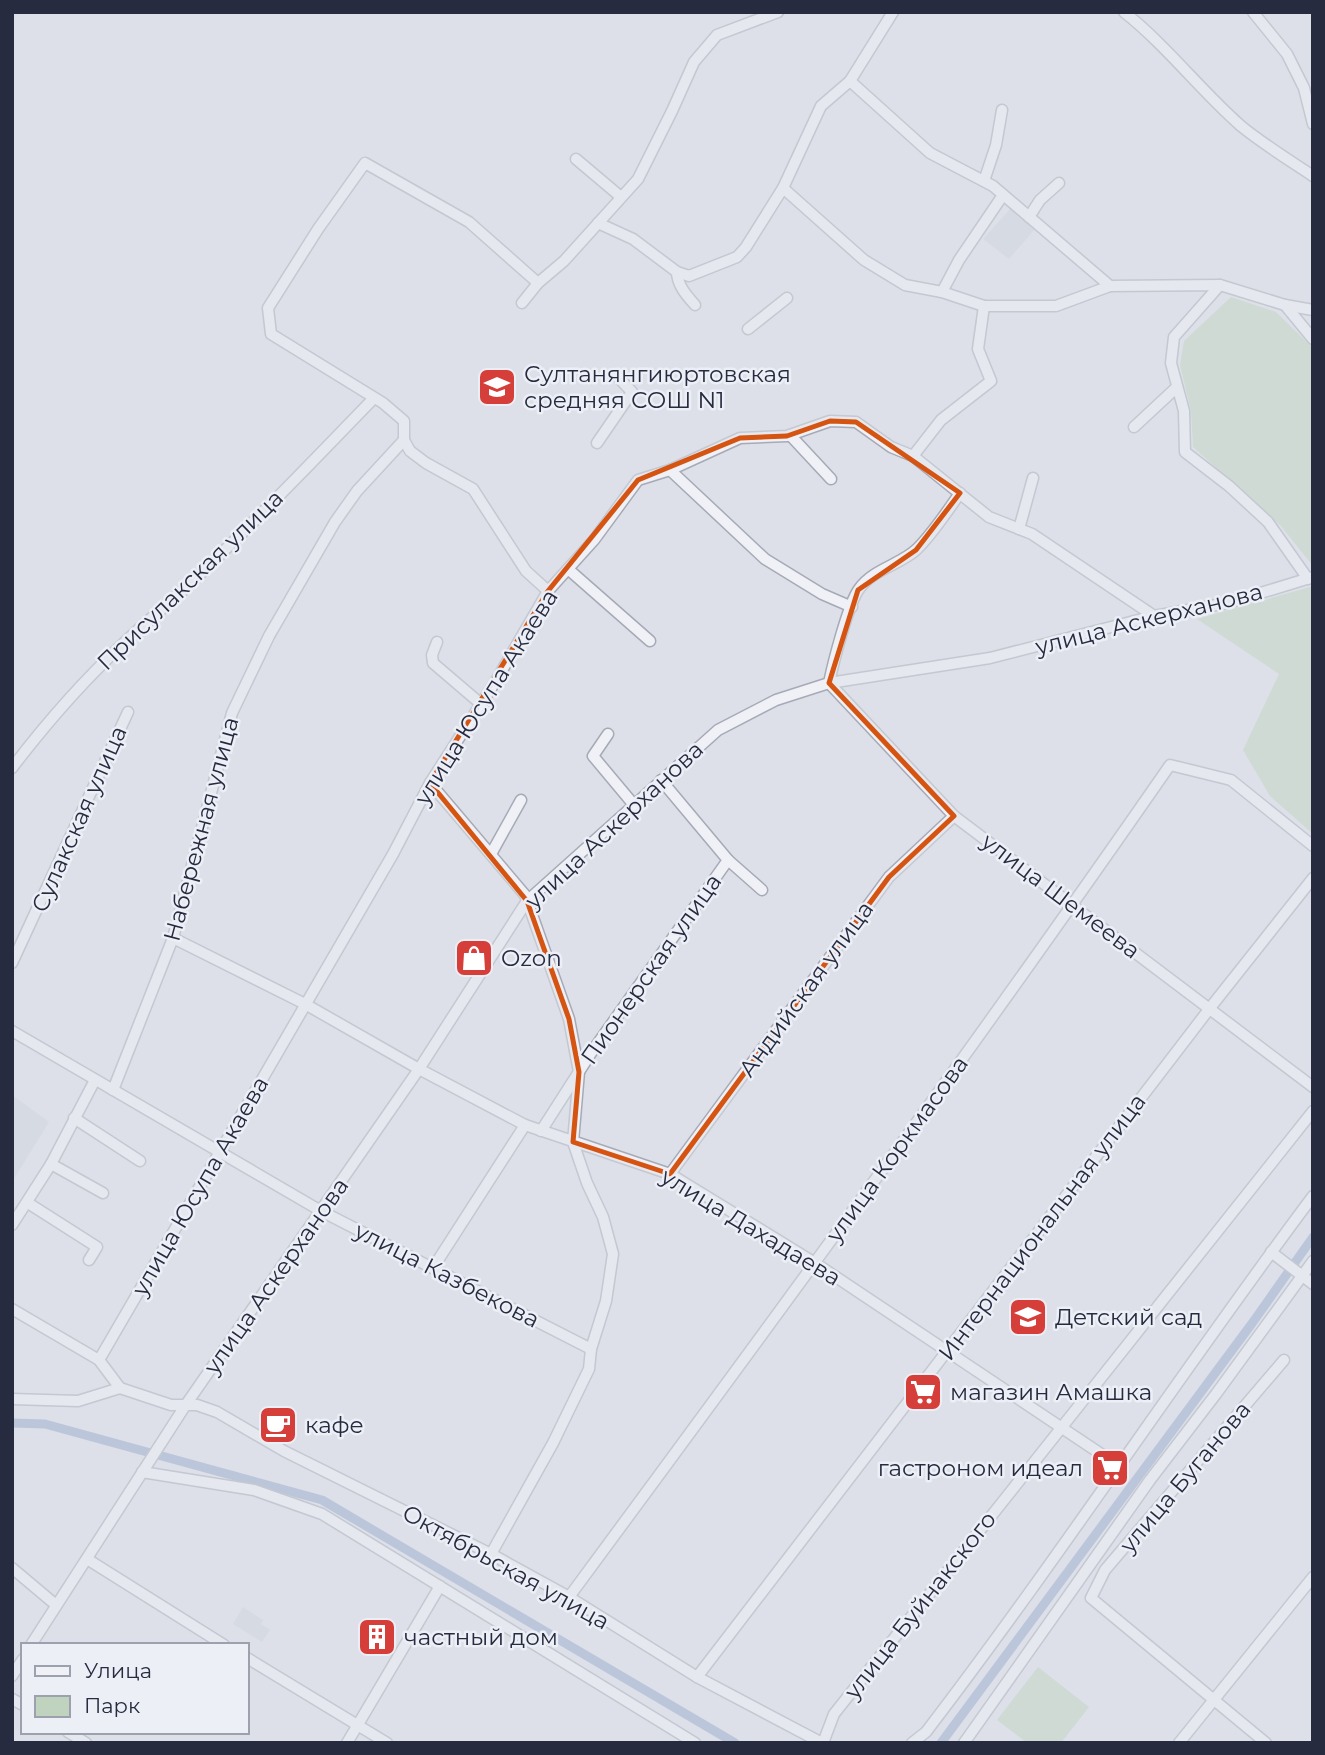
<svg xmlns="http://www.w3.org/2000/svg" width="1325" height="1755" viewBox="0 0 1325 1755" font-family="Montserrat,sans-serif">
<style>
.built{fill:#cfd2dd}
.green{fill:#c0d3be}
.lines{fill:none;stroke-linecap:round;stroke-linejoin:round}
.canal{stroke:#96a6cb;stroke-width:9}
.minor-casing{stroke:#a6aab6;stroke-width:13}
.minor{stroke:#f0f1f6;stroke-width:10}
.marked{fill:none;stroke:#d55411;stroke-width:5;stroke-linejoin:round}
.labels{text-anchor:middle;stroke-width:5;stroke-linejoin:round;paint-order:stroke}
.poi-label{font-size:23px;fill:#262b40;stroke:#edeff6;text-anchor:start}
.street-label{font-size:23px;fill:#262b40;stroke:#edeff6}
</style>
<rect width="100%" height="100%" fill="#dde0e8"/>
<g class="built">
<polygon points="1012,207 1035,229 1009,259 983,239"/>
<polygon points="12,1095 49,1122 12,1182"/>
<polygon points="243,1607 263,1620 261,1624 270,1630 262,1642 233,1624"/>
</g>
<g class="green">
<polygon points="1231,297 1276,312 1313,348 1313,566 1280,525 1193,447 1191,411 1180,365 1184,341"/>
<polygon points="1313,586 1313,834 1270,796 1243,750 1279,674 1197,619"/>
<polygon points="1038,1667 1089,1707 1061,1743 1027,1743 997,1720"/>
</g>
<g class="lines">
<g class="canal">
<polyline points="12,1423 45,1424 322,1500 735,1743"/>
<polyline points="941,1743 1253,1322 1313,1237"/>
</g>
<defs>
<g id="minor">
<path d="M1124 12C1167 46 1200 90 1241 126 1263 144 1289 160 1313 176"/>
<polyline points="1253,12 1287,54 1304,88 1313,124"/>
<polyline points="850,81 930,153 993,186 1110,286 1220,285 1285,305 1313,339"/>
<polyline points="576,159 621,197"/>
<polyline points="984,181 996,145 1002,110"/>
<polyline points="783,188 864,260 905,285 942,292 984,306 1056,306 1110,286"/>
<polyline points="1029,217 1040,200 1059,183"/>
<polyline points="598,223 633,239 677,272 689,276 737,257 746,247 783,188 821,106 850,81 893,12"/>
<path d="M677 272C677 285 687 296 695 305"/>
<polyline points="538,283 469,222 365,163 318,229 268,308 271,334 383,403 404,421 404,440 410,451 426,463 473,489 526,571 548,591"/>
<polyline points="1220,285 1174,337 1171,363 1184,411 1185,452 1229,486 1268,522 1308,579"/>
<polyline points="942,292 959,260 1003,195"/>
<polyline points="522,303 538,283 564,261 638,179 672,111 694,62 717,35 778,12"/>
<polyline points="1285,305 1313,310"/>
<polyline points="748,329 787,298"/>
<polyline points="1134,427 1177,387"/>
<polyline points="790,435 831,479"/>
<polyline points="597,443 632,392 615,374"/>
<polyline points="913,456 941,420 991,381 978,349 984,306"/>
<polyline points="670,470 765,559 822,594 852,607"/>
<path d="M960 493C947 512 933 533 917 549 900 565 873 569 859 589 848 604 833 664 829 683L954 816 1313 1087"/>
<polyline points="1019,529 1033,478"/>
<polyline points="568,569 650,641"/>
<polyline points="437,642 432,655 433,663 481,704"/>
<polyline points="608,734 593,756 634,805"/>
<path d="M12 768C47 722 84 680 126 641 148 620 172 601 194 580 256 521 315 459 374 398"/>
<polyline points="430,783 525,895 569,1019 579,1072 573,1142 587,1183 603,1217 613,1254 606,1301 591,1349 589,1369 553,1443 491,1554"/>
<polyline points="491,854 521,800"/>
<polyline points="728,860 762,890"/>
<polyline points="173,938 305,1004 419,1069 525,1125 670,1174 815,1263 1119,1466"/>
<polyline points="12,963 128,712"/>
<polyline points="12,1031 321,1211 591,1349"/>
<polyline points="113,1090 173,938 232,713 269,636 335,522 357,491 404,440"/>
<polyline points="74,1118 140,1161"/>
<polyline points="541,1131 591,1053 728,860 661,780"/>
<polyline points="51,1164 103,1193"/>
<polyline points="670,1174 889,877 954,816"/>
<polyline points="28,1203 97,1247 89,1260"/>
<polyline points="12,1225 51,1164 95,1080"/>
<polyline points="1271,1252 1313,1284"/>
<polyline points="433,1268 525,1125"/>
<polyline points="12,1309 99,1360 120,1388 171,1405 197,1405 217,1412 284,1451 491,1554 569,1597 697,1677 822,1743"/>
<polyline points="99,1360 393,854 430,783 497,679 548,591 594,540 638,480 670,470 740,438 787,436 830,421 856,422 891,447 913,456 989,517 1032,534 1154,616"/>
<polyline points="12,1399 78,1401 120,1388"/>
<polyline points="142,1472 254,1490 322,1514 695,1743"/>
<polyline points="87,1559 224,1645"/>
<polyline points="12,1568 56,1605"/>
<path d="M569 1597C772 1322 975 1046 1170 765L1231 780 1313 846"/>
<polyline points="31,1645 185,1406 419,1069 527,901 718,730 776,700 829,683 990,658 1154,616 1228,603 1313,577"/>
<polyline points="247,1658 387,1743"/>
<polyline points="12,1676 23,1659"/>
<polyline points="697,1677 1210,1008 1313,878"/>
<polyline points="12,1699 23,1705"/>
<polyline points="68,1732 86,1743"/>
<polyline points="347,1743 440,1586"/>
<polyline points="823,1743 834,1714 1313,1111"/>
<path d="M912 1743 926 1732C1060 1557 1181 1372 1313 1196"/>
<polyline points="964,1743 1150,1480 1216,1394 1313,1261"/>
<polyline points="1179,1743 1313,1577"/>
<polyline points="1266,1743 1091,1598 1105,1570 1284,1360"/>
</g>
</defs>
<use href="#minor" class="minor-casing"/>
<use href="#minor" class="minor"/>
</g>
<path d="M0 0H1325V1755H0ZM830 421 856 422 960 493 916 550 858 590 829 683 954 816 889 877 670 1174 573 1142 579 1072 569 1019 527 901 430 783 548 591 638 480 740 438 787 436Z" fill="#dde0e8" fill-opacity=".55" fill-rule="evenodd"/>
<path class="marked" d="M830 421 856 422 960 493 916 550 858 590 829 683 954 816 889 877 670 1174 573 1142 579 1072 569 1019 527 901 430 783 548 591 638 480 740 438 787 436Z"/>
<defs>
<symbol id="school-square" viewBox="-11 -11 22 22"><rect x="-9" y="-9" width="18" height="18" rx="4" fill="#d63e3a" stroke="#edeff6"/><path d="M0-5L7-2L0 1L-7-2ZM-4 1L0 2.5L4 1V4Q0 6-4 4Z" fill="#fff"/></symbol>
<symbol id="shop-square" viewBox="-11 -11 22 22"><rect x="-9" y="-9" width="18" height="18" rx="4" fill="#d63e3a" stroke="#edeff6"/><path d="M-5-2.5h2.3a2.7 3.5 0 0 1 5.4 0H5L5.5 6h-11ZM-1.5-2.5h3a1.5 2.3 0 0 0-3 0Z" fill="#fff"/></symbol>
<symbol id="supermarket-square" viewBox="-11 -11 22 22"><rect x="-9" y="-9" width="18" height="18" rx="4" fill="#d63e3a" stroke="#edeff6"/><path d="M-6-5.5h2.5l.6 2H6L4.5 2H-2.5L-4.4-4H-6ZM-1.5 3.2a1.3 1.3 0 1 0 .1 0ZM3 3.2a1.3 1.3 0 1 0 .1 0Z" fill="#fff"/></symbol>
<symbol id="cafe-square" viewBox="-11 -11 22 22"><rect x="-9" y="-9" width="18" height="18" rx="4" fill="#d63e3a" stroke="#edeff6"/><path d="M-5.5-4.5H6V0H3Q3 3.5 0 3.5H-2.5Q-5.5 3.5-5.5 0ZM3-3.2v2h1.7v-2ZM-6 4.5H4V6H-6Z" fill="#fff"/></symbol>
<symbol id="building-square" viewBox="-11 -11 22 22"><rect x="-9" y="-9" width="18" height="18" rx="4" fill="#d63e3a" stroke="#edeff6"/><path d="M-4-6H4V6H1V3H-1V6H-4ZM-2.5-4.3h1.7v1.8h-1.7ZM.8-4.3h1.7v1.8H.8ZM-2.5-1h1.7V.8h-1.7ZM.8-1h1.7V.8H.8Z" fill="#fff"/></symbol>
</defs>
<g fill-rule="evenodd">
<use href="#school-square" x="475" y="365" width="44" height="44"/>
<use href="#shop-square" x="452" y="936" width="44" height="44"/>
<use href="#school-square" x="1006" y="1295" width="44" height="44"/>
<use href="#supermarket-square" x="901" y="1370" width="44" height="44"/>
<use href="#cafe-square" x="256" y="1403" width="44" height="44"/>
<use href="#supermarket-square" x="1088" y="1446" width="44" height="44"/>
<use href="#building-square" x="355" y="1615" width="44" height="44"/>
</g>
<g class="labels">
<g class="poi-label">
<text x="524" y="382">Султанянгиюртовская<tspan x="524" dy="26">средняя СОШ N1</tspan></text>
<text x="501" y="966">Ozon</text>
<text x="1055" y="1325">Детский сад</text>
<text x="950" y="1400">магазин Амашка</text>
<text x="305" y="1433">кафе</text>
<text x="1083" y="1476" text-anchor="end">гастроном идеал</text>
<text x="404" y="1645">частный дом</text>
</g>
<g class="street-label">
<text transform="translate(190 580) rotate(-44)" y="8">Присулакская улица</text>
<text transform="translate(1149 619) rotate(-14)" y="8">улица Аскерханова</text>
<text transform="translate(486 697) rotate(-58)" y="8">улица Юсупа Акаева</text>
<text transform="translate(79 819) rotate(-66)" y="8">Сулакская улица</text>
<text transform="translate(614 825) rotate(-43)" y="8">улица Аскерханова</text>
<text transform="translate(201 829) rotate(-75)" y="8">Набережная улица</text>
<text transform="translate(1061 896) rotate(37)" y="8">улица Шемеева</text>
<text transform="translate(651 969) rotate(-55)" y="8">Пионерская улица</text>
<text transform="translate(806 989) rotate(-54)" y="8">Андийская улица</text>
<text transform="translate(897 1149) rotate(-54)" y="8">улица Коркмасова</text>
<text transform="translate(200 1186) rotate(-60)" y="8">улица Юсупа Акаева</text>
<text transform="translate(751 1227) rotate(31)" y="8">улица Дахадаева</text>
<text transform="translate(1042 1227) rotate(-53)" y="8">Интернациональная улица</text>
<text transform="translate(447 1275) rotate(27)" y="8">улица Казбекова</text>
<text transform="translate(276 1276) rotate(-55)" y="8">улица Аскерханова</text>
<text transform="translate(1185 1477) rotate(-50)" y="8">улица Буганова</text>
<text transform="translate(506 1567) rotate(29)" y="8">Октябрьская улица</text>
<text transform="translate(920 1605) rotate(-52)" y="8">улица Буйнакского</text>
</g>
</g>
<rect width="1325" height="1755" fill="none" stroke="#262b40" stroke-width="28"/>
<rect x="21" y="1643" width="228" height="91" fill="#edeff6" stroke="#9da1ad" stroke-width="2"/>
<rect x="35" y="1666" width="35" height="10" fill="#f0f1f6" stroke="#9da1ad" stroke-width="2"/>
<text x="84" y="1678" font-size="21" fill="#262b40">Улица</text>
<rect x="35" y="1696" width="35" height="21" fill="#c0d3be" stroke="#9da1ad" stroke-width="2"/>
<text x="84" y="1713" font-size="21" fill="#262b40">Парк</text>
</svg>
